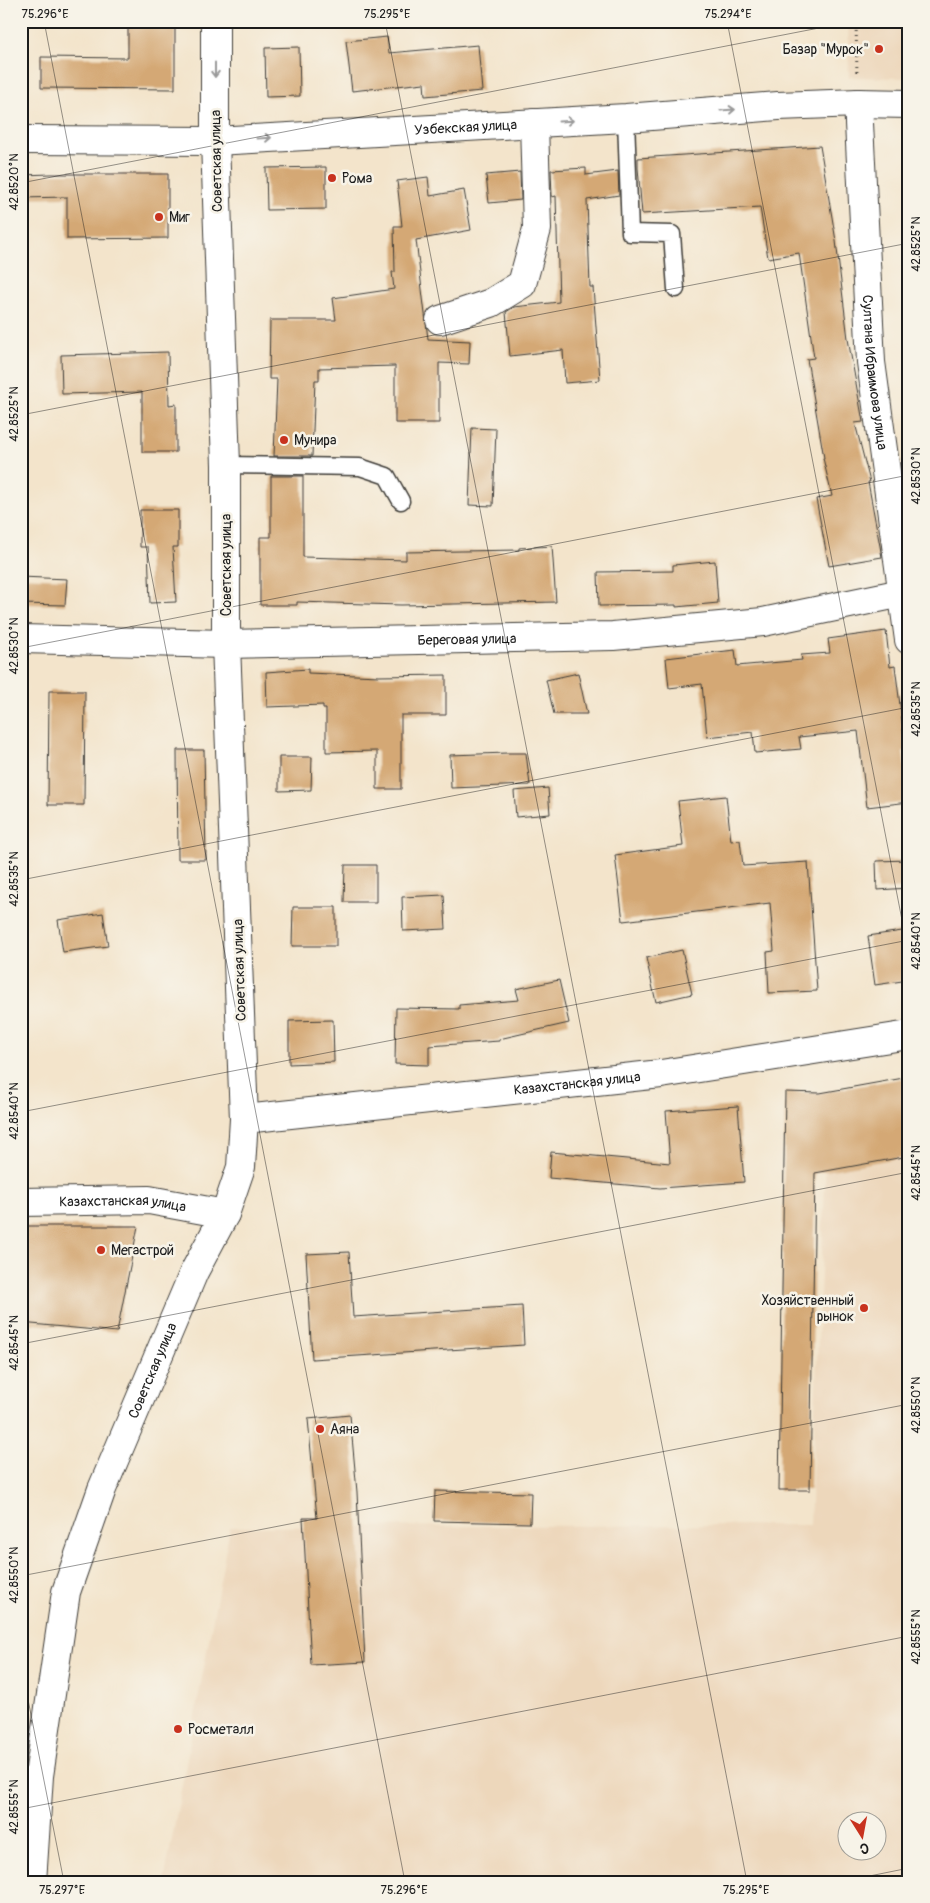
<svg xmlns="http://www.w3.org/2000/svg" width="930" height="1903" viewBox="0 0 930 1903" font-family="Pangolin,sans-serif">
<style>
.built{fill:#edd7bb;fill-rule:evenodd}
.building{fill:#d4a874}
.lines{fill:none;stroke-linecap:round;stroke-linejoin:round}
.lane-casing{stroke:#3c3a36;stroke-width:19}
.street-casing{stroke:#3c3a36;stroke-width:30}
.secondary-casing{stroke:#3c3a36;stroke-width:30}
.path{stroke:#3c3a36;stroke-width:3;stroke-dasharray:1 4;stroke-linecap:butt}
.lane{stroke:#fff;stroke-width:16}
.street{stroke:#fff;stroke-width:28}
.secondary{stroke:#fff;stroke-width:28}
.oneway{stroke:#999}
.ticks{fill:none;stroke:#1c1c1c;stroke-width:1;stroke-opacity:0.45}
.poi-dot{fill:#c8321e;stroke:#f7f3e8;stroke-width:2}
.labels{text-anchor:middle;stroke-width:5;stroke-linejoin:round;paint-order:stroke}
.poi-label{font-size:14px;fill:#1c1c1c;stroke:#f7f3e8;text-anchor:start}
.street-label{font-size:14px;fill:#1c1c1c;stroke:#f7f3e8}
.neatline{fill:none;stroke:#1c1c1c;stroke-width:2}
.ticks-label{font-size:12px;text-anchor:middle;fill:#1c1c1c}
</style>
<rect width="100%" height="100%" fill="#f7f3e8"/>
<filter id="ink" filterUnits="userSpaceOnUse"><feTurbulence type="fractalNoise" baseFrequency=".02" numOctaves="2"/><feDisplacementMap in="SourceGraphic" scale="10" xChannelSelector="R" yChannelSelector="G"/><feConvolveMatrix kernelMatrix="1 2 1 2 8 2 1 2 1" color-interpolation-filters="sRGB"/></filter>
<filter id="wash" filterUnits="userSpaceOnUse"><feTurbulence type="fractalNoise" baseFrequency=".0096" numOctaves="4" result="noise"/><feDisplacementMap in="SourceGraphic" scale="20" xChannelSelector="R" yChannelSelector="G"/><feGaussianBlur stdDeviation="1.12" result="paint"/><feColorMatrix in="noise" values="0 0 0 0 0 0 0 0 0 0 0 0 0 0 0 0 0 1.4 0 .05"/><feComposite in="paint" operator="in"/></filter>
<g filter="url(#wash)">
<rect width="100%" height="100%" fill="#f3e4cb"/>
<g class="built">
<polygon points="848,21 909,21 909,78 849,77"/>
<path d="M909 1079V1882H164L230 1527 810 1525 829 1092ZM848 1820H878V1850H848Z"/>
</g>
<g id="blocks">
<g class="building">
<polygon points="128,21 175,21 175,89 41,88 41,57 128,58"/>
<polygon points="387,37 389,53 478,45 482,91 425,96 424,83 352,91 346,41"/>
<polygon points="299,47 300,96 266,97 265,48"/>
<polygon points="820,146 836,241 848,339 863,422 855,423 870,482 868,482 882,557 829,566 816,499 832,496 823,458 824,458 807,359 814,358 799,253 768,258 760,207 642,214 638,168 638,158"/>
<polygon points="326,167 326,209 267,210 266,168"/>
<polygon points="586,168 586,175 618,171 619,195 587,200 590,287 593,287 600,380 565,383 563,350 510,356 506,312 514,307 559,302 556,196 552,197 551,170"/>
<polygon points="520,172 521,200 489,203 486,175"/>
<polygon points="52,174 168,174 168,238 67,239 67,197 21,198 21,175"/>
<polygon points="428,177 430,196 464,190 471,230 416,240 428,339 470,341 469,364 439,363 439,423 395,423 395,366 319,368 319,380 315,380 312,456 274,456 277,379 269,379 270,320 336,320 333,298 394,289 392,272 395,272 394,226 402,226 397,181"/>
<polygon points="168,352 169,405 176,404 176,452 142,452 142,392 62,394 61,355"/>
<polygon points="472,428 496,429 493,506 469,505"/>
<polygon points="271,476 303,476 303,557 406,560 406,552 519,550 519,548 552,546 556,602 401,605 297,602 297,605 260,605 260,537 271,537"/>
<polygon points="140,510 178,510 178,547 173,547 176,602 150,603 148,547 140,547"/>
<polygon points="715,561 718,603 676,607 676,605 599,606 598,572 673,571 673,565"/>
<polygon points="21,577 67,579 65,605 21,604"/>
<polygon points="886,631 890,667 895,666 906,752 903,752 909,802 867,807 858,731 799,737 801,749 755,753 753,732 707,737 702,684 669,688 666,658 735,650 737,666 802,660 801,655 830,653 828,639"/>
<polygon points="308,669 308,673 379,676 446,675 446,715 401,715 401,789 377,789 377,751 326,752 326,709 323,709 323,705 267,707 266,672"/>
<polygon points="578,673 587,714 554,714 546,680"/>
<polygon points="49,691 85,691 84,805 48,805"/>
<polygon points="177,750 204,750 206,860 178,860"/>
<polygon points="507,753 526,753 530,785 451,788 450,755"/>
<polygon points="279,757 312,757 311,790 279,791"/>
<polygon points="548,788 550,814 516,817 514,791"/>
<polygon points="726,796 731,841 740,840 743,866 808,862 817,991 769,993 767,952 774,951 770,903 623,921 615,855 683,846 678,801"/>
<polygon points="909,860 909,888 877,890 876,861"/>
<polygon points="345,865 376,865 376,902 344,902"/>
<polygon points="444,895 446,929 403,931 402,897"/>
<polygon points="293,907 336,907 336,946 292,946"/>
<polygon points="103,913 108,946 63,952 58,920"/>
<polygon points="909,930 909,980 875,985 868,936"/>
<polygon points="682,950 692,994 656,1002 646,958"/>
<polygon points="559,980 569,1023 499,1039 499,1041 429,1046 429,1065 395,1064 396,1008 459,1009 459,1005 519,1000 516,989"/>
<polygon points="333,1020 334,1062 289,1064 289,1021"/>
<polygon points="909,1077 909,1156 815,1173 810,1490 779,1490 785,1092 820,1093"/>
<polygon points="738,1106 744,1182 660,1188 549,1178 551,1152 670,1163 666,1111"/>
<polygon points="21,1226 138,1226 117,1332 21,1323"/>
<polygon points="349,1252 353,1317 522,1306 524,1345 312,1359 306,1254"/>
<polygon points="350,1415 357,1492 365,1662 311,1665 303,1518 317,1518 308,1419"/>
<polygon points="435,1491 531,1493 530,1523 434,1521"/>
</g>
</g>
</g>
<g filter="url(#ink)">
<use href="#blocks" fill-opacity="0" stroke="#3c3a36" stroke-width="1"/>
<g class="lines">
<defs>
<g id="lane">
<polyline points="626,118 630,233 672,234 676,289"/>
<polyline points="226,465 360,467 387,476 401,501"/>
<polyline points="21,1776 39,1776"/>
</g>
<g id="street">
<path id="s1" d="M858 103 871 362 909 640"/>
<polyline points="440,320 491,303 522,284 537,229 534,123"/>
<path id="s2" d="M21 639 226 644 613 636 763 622 902 593H909"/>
<path id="s3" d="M244 1119 661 1074 909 1035"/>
</g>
<g id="secondary">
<path id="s4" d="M21 140 215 141 626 118 778 106 858 103 909 104"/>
<path id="s5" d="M21 1202 149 1200 225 1214"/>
<path id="s6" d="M32 1882 39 1776 66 1592 102 1489 194 1272 225 1214 241 1167 244 1119 226 644V465L215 141V21"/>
</g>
</defs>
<use href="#lane" class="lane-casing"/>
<use href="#street" class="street-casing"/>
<use href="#secondary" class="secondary-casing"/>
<polyline class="path" points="856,21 857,76"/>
<use href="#lane" class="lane"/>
<use href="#street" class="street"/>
<use href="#secondary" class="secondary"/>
</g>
<defs><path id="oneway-shaft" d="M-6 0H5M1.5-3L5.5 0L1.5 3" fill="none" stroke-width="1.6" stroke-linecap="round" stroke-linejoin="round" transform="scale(1.25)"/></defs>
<g class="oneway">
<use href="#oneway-shaft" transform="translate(215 70) rotate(90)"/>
<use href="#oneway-shaft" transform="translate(728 110) rotate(-4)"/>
<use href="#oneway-shaft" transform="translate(566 121) rotate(-3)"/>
<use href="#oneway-shaft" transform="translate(264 138) rotate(-3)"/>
</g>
</g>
<path class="ticks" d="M44 21 405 1882M385 21 747 1882M727 21 909 956M21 183 855 21M21 415 909 243M21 648 909 475M21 880 909 707M21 1112 909 940M21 1344 909 1172M21 1576 909 1404M21 1664 64 1882M21 1809 909 1636M840 1882 909 1868"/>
<g class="poi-dot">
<circle cx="879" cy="49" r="5"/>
<circle cx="332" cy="178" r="5"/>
<circle cx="159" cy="217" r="5"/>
<circle cx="284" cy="440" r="5"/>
<circle cx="101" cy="1250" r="5"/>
<circle cx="864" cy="1308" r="5"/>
<circle cx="320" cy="1429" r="5"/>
<circle cx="178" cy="1729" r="5"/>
</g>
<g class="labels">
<g class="poi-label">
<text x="869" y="54" text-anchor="end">Базар "Мурок"</text>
<text x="342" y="183">Рома</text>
<text x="169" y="222">Миг</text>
<text x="294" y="445">Мунира</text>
<text x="111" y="1255">Мегастрой</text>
<text x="854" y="1305" text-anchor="end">Хозяйственный<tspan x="854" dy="16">рынок</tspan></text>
<text x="330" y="1434">Аяна</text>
<text x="188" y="1734">Росметалл</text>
</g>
<g class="street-label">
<text dy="5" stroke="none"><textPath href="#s4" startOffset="445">Узбекская улица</textPath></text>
<text transform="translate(216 161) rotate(-91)" y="5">Советская улица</text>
<text dy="5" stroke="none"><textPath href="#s1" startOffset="270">Султана Ибраимова улица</textPath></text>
<text transform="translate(226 565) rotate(-90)" y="5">Советская улица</text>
<text dy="5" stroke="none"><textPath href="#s2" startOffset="446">Береговая улица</textPath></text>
<text transform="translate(239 970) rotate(-92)" y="5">Советская улица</text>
<text dy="5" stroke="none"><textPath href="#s3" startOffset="335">Казахстанская улица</textPath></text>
<text dy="5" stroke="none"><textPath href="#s5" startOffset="102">Казахстанская улица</textPath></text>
<text dy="5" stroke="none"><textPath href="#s6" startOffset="530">Советская улица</textPath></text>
</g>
</g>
<rect width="930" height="1903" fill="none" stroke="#f7f3e8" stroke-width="55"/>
<g transform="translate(862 1836) rotate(169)"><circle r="24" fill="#f7f3e8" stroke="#9f9d96"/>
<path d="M0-4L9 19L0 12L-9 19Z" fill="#c8321e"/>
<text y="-8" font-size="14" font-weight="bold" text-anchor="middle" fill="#1c1c1c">С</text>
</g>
<rect x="28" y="28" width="874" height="1848" class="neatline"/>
<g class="ticks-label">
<text x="45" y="18">75.296°E</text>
<text x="387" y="18">75.295°E</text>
<text x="728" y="18">75.294°E</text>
<text transform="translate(14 182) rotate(-90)" y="4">42.8520°N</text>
<text transform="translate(916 244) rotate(-90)" y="4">42.8525°N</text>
<text transform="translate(14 414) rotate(-90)" y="4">42.8525°N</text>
<text transform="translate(916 476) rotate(-90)" y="4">42.8530°N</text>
<text transform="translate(14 646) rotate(-90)" y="4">42.8530°N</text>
<text transform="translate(916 709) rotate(-90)" y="4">42.8535°N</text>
<text transform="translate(14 879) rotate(-90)" y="4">42.8535°N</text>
<text transform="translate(916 941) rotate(-90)" y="4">42.8540°N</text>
<text transform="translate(14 1111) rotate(-90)" y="4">42.8540°N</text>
<text transform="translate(916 1173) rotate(-90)" y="4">42.8545°N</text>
<text transform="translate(14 1343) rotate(-90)" y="4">42.8545°N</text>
<text transform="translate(916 1405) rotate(-90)" y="4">42.8550°N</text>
<text transform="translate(14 1575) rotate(-90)" y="4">42.8550°N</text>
<text transform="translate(916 1637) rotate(-90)" y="4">42.8555°N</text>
<text transform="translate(14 1807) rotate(-90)" y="4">42.8555°N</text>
<text x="62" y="1894">75.297°E</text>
<text x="404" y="1894">75.296°E</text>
<text x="746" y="1894">75.295°E</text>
</g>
</svg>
